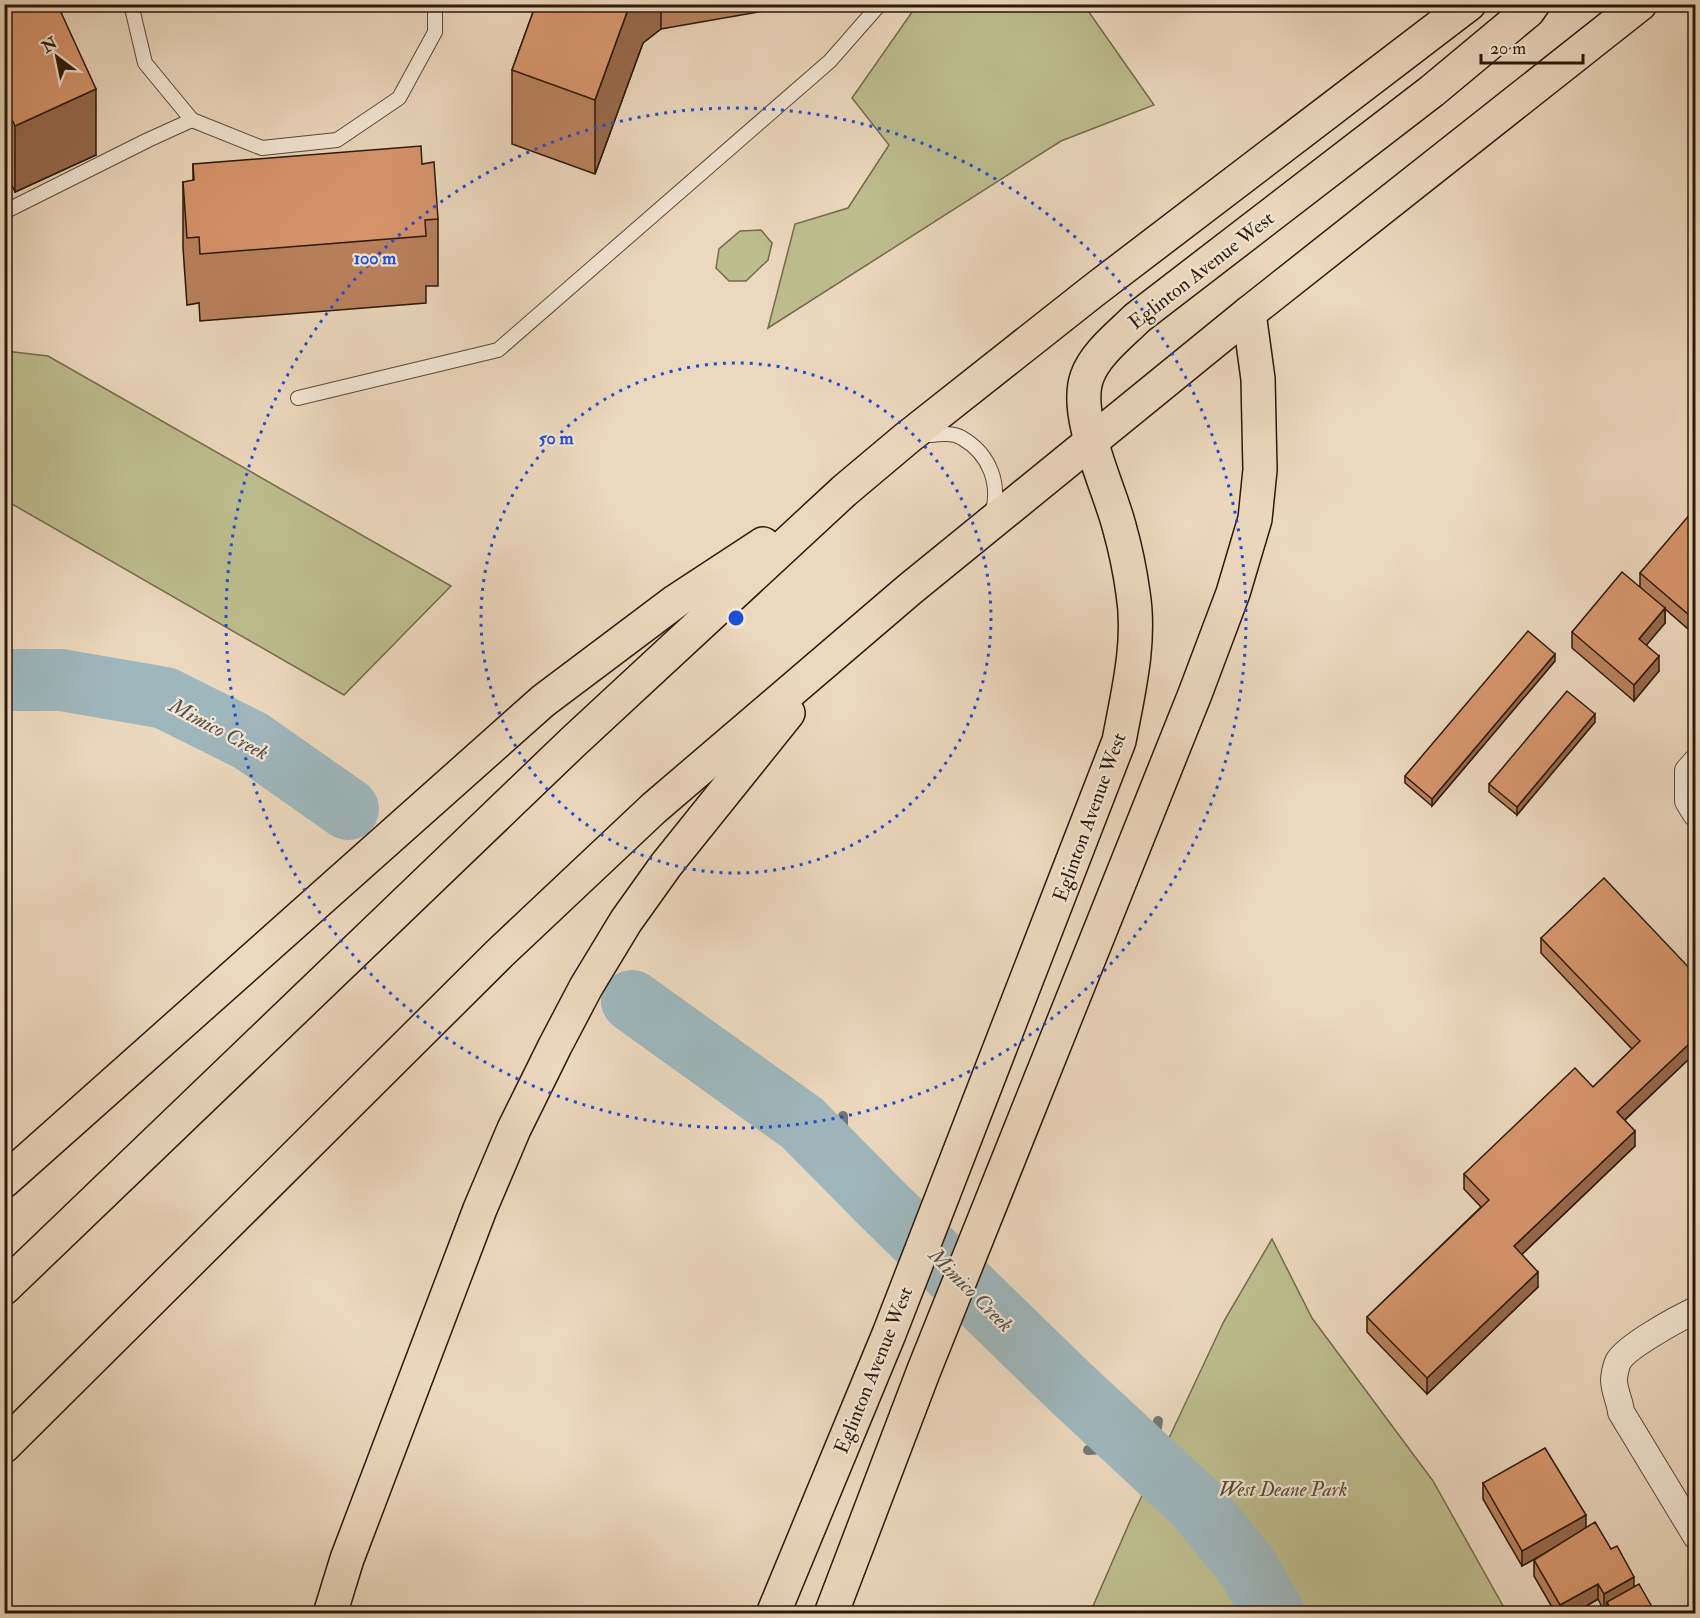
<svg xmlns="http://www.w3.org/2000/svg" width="1700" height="1618" viewBox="0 0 1700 1618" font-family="'IM FELL Double Pica',serif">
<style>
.green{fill:#bdbd8e;stroke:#746b4c;stroke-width:1.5}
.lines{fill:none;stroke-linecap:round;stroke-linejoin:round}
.stream{stroke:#707875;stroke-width:10}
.river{stroke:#9eb7bd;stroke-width:62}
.service-casing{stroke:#5b4937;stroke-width:16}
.minor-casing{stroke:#5b4937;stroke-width:28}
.primary-casing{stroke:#2b190a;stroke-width:36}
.motorway-casing{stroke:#2b190a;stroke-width:36}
.service{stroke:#f3e6d5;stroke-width:14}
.minor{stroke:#f3e6d5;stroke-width:26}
.primary{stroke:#ecd8be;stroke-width:33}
.motorway{stroke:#ecd8be;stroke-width:33}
.wall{fill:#ba815e;stroke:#2b190a;stroke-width:1.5}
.shaded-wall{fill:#97694c;stroke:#2b190a;stroke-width:1.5}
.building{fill:#d8966d;stroke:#2b190a;stroke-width:1.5}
.ring{fill:none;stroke:#1d4ed8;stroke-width:3;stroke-dasharray:3 6}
.labels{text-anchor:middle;stroke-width:4.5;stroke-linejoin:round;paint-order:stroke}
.street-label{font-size:20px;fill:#2b190a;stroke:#f3e6d5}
.park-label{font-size:20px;font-style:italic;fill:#574a32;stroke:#f3e6d5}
.water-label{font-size:21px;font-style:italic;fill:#535049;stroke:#f3e6d5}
.centre{fill:#1d4ed8;stroke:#f3e6d5;stroke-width:3}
.ring-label{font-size:18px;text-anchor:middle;font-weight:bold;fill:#1d4ed8;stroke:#f3e6d5;stroke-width:4.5;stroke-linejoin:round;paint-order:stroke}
</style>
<rect width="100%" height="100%" fill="#ecd8be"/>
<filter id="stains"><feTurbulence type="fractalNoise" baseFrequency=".00333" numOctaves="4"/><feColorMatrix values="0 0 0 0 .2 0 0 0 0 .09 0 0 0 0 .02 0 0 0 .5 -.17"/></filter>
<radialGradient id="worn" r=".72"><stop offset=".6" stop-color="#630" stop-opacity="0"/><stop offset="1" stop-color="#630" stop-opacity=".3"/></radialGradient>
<g class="green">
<polygon points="917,5 1084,5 1154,105 1061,141 768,328 795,224 848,208 889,145 852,98"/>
<polygon points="761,230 772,243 768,260 746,281 729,281 716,268 719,249 740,231"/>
<polygon points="5,351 48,356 451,586 344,695 5,500"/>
<polygon points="1272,1239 1312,1318 1433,1481 1507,1613 1090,1613 1131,1519 1224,1321"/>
</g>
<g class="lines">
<g class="stream">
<polyline points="843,1116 843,1165"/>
<polyline points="1088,1450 1133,1447"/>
<polyline points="1151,1464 1158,1421"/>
</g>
<g class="river">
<polyline points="4,680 61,680 165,698 251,741 348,809"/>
<polyline points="632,1001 802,1123 885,1207 1069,1386 1197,1505 1249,1569 1274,1614"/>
</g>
<defs>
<g id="service">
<polyline points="131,4 145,63 192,120 262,148 337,140 399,98 435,32 435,4"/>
<polyline points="4,212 148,140 192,120"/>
<polyline points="298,398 498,350 830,61 880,4"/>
<path d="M921 436C934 435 951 431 962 438 990 454 1001 485 992 514"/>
</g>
<g id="minor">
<polyline points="1696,762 1688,771 1688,801 1696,814"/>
<path d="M1696 1310C1679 1318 1625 1347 1618 1362 1616 1366 1614 1376 1614 1380 1614 1391 1620 1401 1621 1412L1696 1536"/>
</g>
<g id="primary">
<path d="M773 1614 889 1334 1119 741C1128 693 1141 642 1133 593 1130 571 1125 547 1119 526 1109 487 1073 415 1087 377 1095 354 1120 335 1137 318L1432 91 1528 11 1533 4"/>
<polyline points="831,1614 924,1370 1195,694 1233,593 1255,519 1260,470 1258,379 1249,313 1640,4"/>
</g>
<g id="motorway">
<polyline points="4,1181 543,701 676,601 763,544"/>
<polyline points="4,1288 573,742 844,491 907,438 1093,291 1469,4"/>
<polyline points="4,1446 500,953 654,808 910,589 1249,313"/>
<polyline points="330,1614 347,1559 480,1209 514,1129 555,1046 586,987 626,921 666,865 788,713"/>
</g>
</defs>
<use href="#service" class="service-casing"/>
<use href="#minor" class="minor-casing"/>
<use href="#primary" class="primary-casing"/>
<use href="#motorway" class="motorway-casing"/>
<use href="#service" class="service"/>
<use href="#minor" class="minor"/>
<use href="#primary" class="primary"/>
<use href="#motorway" class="motorway"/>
</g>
<g class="wall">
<polygon points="4,4 96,155 15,192 4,169"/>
<polygon points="536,4 799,4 799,5 661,29 643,43 595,174 512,144 512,70"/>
<polygon points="193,164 422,164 438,219 438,286 426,286 426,303 200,321 199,303 187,305 183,248 183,182 193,181"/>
<polygon points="1695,517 1695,635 1665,609 1665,623 1646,645 1659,671 1634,701 1572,648 1572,632 1640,587 1640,573"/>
<polygon points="1555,661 1432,806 1405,783 1405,776"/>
<polygon points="1595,722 1517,815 1489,792 1489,784"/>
<polygon points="1541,938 1695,974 1695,1063 1690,1058 1625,1120 1635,1146 1522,1254 1538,1287 1427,1394 1367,1332 1367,1317 1481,1207 1464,1189 1464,1174 1593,1087 1632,1049 1541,953"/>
<polygon points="1483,1483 1586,1527 1656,1614 1603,1609 1598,1599 1573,1614 1556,1614 1534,1576 1534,1560 1547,1552 1522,1566 1483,1499"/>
</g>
<g class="shaded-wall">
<polygon points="630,4 661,4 661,29 643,43 595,174 595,100"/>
<polygon points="96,89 96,155 15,192 15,126"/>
<polygon points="1665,608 1665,623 1639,654 1639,639"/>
<polygon points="1555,654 1555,661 1432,806 1432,799"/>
<polygon points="1659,656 1659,671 1634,701 1634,685"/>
<polygon points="1595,714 1595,722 1517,815 1517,807"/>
<polygon points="1690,1043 1690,1058 1617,1127 1617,1112"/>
<polygon points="1635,1131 1635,1146 1514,1262 1514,1246"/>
<polygon points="1538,1272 1538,1287 1427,1394 1427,1378"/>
<polygon points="1586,1515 1586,1530 1522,1566 1522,1551"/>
<polygon points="1634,1577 1634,1592 1607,1602 1607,1608 1604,1610 1604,1594"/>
<polygon points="1598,1584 1598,1599 1573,1614 1560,1614 1560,1605"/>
</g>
<g class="building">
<polygon points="4,4 50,4 53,11 59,8 96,89 15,126 4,103"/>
<polygon points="536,4 630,4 595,100 512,70"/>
<polygon points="421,146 422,164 434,162 438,219 425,220 426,236 200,254 199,237 187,238 183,182 194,180 193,164"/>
<polygon points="1691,513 1695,517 1695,620 1640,573"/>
<polygon points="1622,572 1665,608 1639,639 1659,656 1634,685 1572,632"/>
<polygon points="1528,631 1555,654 1432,799 1405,776"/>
<polygon points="1567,691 1595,714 1517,807 1489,784"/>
<polygon points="1604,878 1695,974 1695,1048 1690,1043 1617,1112 1635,1131 1514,1246 1538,1272 1427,1378 1367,1317 1489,1200 1464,1174 1575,1068 1593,1087 1640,1041 1541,938"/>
<polygon points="1545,1448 1586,1515 1522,1551 1483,1483"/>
<polygon points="1595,1522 1611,1549 1617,1546 1634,1577 1604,1594 1598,1584 1560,1605 1534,1560"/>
<polygon points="1639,1584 1656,1614 1595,1614 1609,1606 1607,1602"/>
</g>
<g class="ring">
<circle cx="736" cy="618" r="255"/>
<circle cx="736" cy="618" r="510"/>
</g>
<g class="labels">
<g class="street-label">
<text transform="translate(1201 270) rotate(-38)" y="7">Eglinton Avenue West</text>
<text transform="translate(1089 817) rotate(-70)" y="7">Eglinton Avenue West</text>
<text transform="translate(873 1370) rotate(-68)" y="7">Eglinton Avenue West</text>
</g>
<g class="park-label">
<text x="1283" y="1496">West Deane Park</text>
</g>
<g class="water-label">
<text transform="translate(219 729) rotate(28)" y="7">Mimico Creek</text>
<text transform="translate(971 1290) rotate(45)" y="7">Mimico Creek</text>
</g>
</g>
<circle cx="736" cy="618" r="9" class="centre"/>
<g class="ring-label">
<text x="375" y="264">100 m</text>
<text x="556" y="444">50 m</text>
</g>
<rect width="1700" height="1618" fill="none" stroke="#ecd8be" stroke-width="24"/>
<rect x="6" y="6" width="1688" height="1606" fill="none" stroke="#2b190a" stroke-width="3"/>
<rect x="12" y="12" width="1676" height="1594" fill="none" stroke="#2b190a" stroke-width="1.5"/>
<g transform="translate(57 57) rotate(328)" stroke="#f3e6d5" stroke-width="4.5" paint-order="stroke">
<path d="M0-4.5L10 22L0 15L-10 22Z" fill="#2b190a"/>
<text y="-9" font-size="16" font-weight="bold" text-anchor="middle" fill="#2b190a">N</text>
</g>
<path d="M1481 54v9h102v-9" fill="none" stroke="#2b190a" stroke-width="3"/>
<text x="1490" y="54" font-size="18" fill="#2b190a" stroke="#f3e6d5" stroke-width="4.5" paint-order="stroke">20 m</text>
<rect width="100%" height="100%" filter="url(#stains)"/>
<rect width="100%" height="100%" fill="url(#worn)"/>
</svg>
